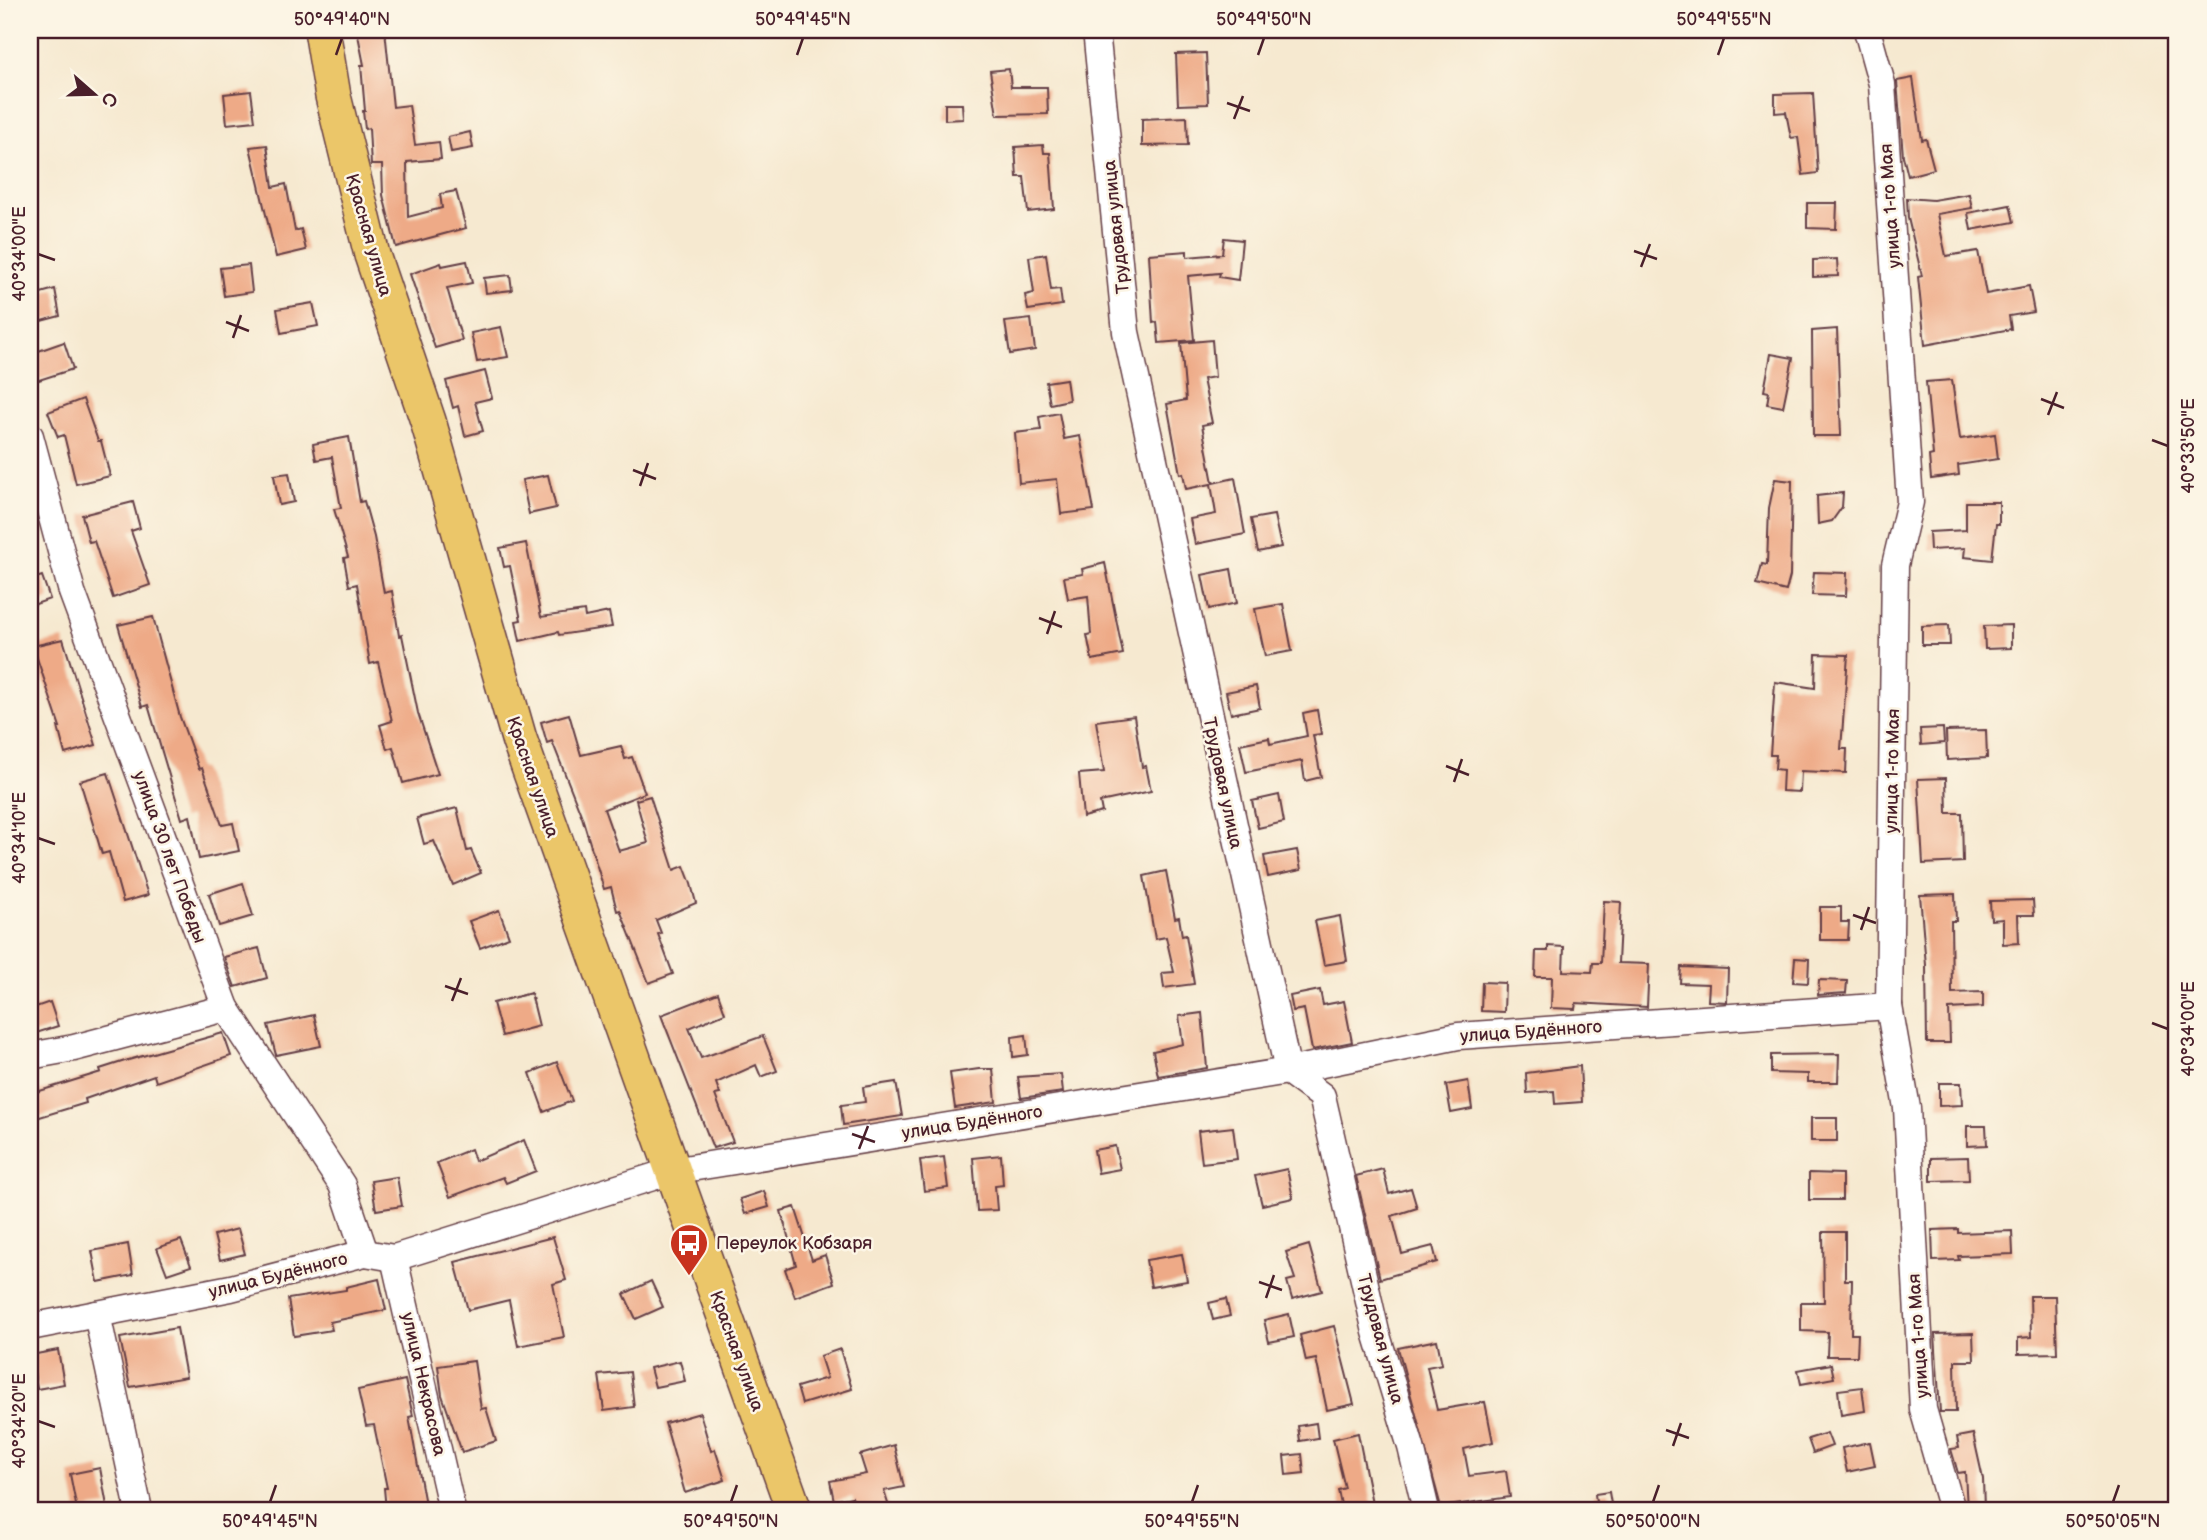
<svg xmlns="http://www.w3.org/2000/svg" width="2207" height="1540" viewBox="0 0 2207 1540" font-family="'Balsamiq Sans',sans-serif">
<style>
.building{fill:#eeaa87}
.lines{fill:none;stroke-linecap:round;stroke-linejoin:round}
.minor-casing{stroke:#643d44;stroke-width:29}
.major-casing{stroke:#643d44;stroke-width:38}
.minor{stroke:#fff;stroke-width:26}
.major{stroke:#ebc669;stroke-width:35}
.ticks{fill:none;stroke:#4a1f2b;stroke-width:2.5}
.labels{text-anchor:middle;stroke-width:5;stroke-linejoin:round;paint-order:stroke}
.street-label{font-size:18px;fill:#4a1f2b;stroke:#fcf5e5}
.poi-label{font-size:18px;fill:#4a1f2b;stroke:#fcf5e5;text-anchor:start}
.neatline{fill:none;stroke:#4a1f2b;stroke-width:2.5}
.ticks-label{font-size:18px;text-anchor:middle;fill:#4a1f2b}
</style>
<rect width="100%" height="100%" fill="#fcf5e5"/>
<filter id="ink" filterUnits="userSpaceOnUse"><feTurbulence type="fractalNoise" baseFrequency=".0143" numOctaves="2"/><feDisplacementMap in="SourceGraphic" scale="14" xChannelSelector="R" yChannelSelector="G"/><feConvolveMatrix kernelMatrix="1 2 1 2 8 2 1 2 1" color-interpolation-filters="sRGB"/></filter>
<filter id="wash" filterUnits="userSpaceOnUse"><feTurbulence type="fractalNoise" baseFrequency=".00686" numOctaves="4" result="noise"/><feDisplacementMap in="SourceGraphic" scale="28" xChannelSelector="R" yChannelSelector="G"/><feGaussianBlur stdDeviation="1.57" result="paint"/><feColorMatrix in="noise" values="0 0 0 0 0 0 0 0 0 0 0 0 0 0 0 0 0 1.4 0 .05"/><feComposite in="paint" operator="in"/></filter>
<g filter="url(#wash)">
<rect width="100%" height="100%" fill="#f6e9d0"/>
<g id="blocks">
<g class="building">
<polygon points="357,30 385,30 393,107 409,105 415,145 439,142 441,159 407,162 408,217 442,208 440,194 456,191 466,228 396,247 383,195 382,165 371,165 369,128 365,129 363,111 365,111 361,65 364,65"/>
<polygon points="1206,53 1208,104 1178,105 1176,54"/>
<polygon points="1009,69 1011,87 1047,87 1048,114 997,115 990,71"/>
<polygon points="1913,78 1922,140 1926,139 1934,169 1908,176 1903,156 1897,81"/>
<polygon points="251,91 255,121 227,124 224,94"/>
<polygon points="1813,93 1818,173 1803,175 1798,137 1791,138 1786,112 1775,113 1775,94"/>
<polygon points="945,104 962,104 963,119 945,120"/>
<polygon points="1187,117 1188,145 1142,146 1142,119"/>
<polygon points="470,132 473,148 451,152 448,137"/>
<polygon points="267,145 273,187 286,184 295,231 301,229 306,250 276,257 250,147"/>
<polygon points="1043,145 1044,153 1050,153 1054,209 1028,212 1024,177 1017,177 1015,147"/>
<polygon points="1969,194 1972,208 1937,214 1946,256 1978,251 1986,294 2029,286 2034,312 2009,316 2011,329 1925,345 1918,277 1922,276 1908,218 1907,198 1933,200"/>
<polygon points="1807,203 1837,203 1836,229 1807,228"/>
<polygon points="2010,205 2014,222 1971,230 1968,213"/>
<polygon points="1224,238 1242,240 1238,280 1219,277 1220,273 1188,276 1194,340 1159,343 1157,322 1153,323 1149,254 1187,251 1187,257 1222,254"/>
<polygon points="1046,254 1051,290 1060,289 1062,305 1028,310 1025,295 1034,293 1029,257"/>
<polygon points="1837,259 1838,276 1813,277 1813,260"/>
<polygon points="467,261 472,283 447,288 462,340 435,348 410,274 441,263 442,266"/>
<polygon points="249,265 252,292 224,296 220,268"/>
<polygon points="510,275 512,290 486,293 484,278"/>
<polygon points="55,289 60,316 30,324 30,296"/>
<polygon points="313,303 318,326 281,333 277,309"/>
<polygon points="1031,319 1035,350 1010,354 1005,322"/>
<polygon points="501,327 508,357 477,362 471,333"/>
<polygon points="1837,329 1841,436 1813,436 1812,331"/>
<polygon points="1212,340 1215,377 1203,379 1212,423 1202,425 1213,483 1235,478 1245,534 1195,544 1190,519 1216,514 1211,484 1186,489 1183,473 1180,474 1167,404 1186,400 1181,343"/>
<polygon points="64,342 73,369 36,381 30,354"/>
<polygon points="1771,354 1793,358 1783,407 1767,404 1769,392 1764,391"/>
<polygon points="485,371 492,398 475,402 483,431 465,436 458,406 453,408 446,381"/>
<polygon points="1066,379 1069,400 1050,404 1046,382"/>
<polygon points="1952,380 1960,439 1995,434 1998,459 1958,465 1959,475 1931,479 1929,456 1933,455 1926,382"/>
<polygon points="83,399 98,441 101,441 110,476 76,484 64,435 58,437 48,412"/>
<polygon points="1059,413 1064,439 1080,436 1094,510 1061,514 1057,479 1019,483 1015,433 1041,430 1039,417"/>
<polygon points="349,437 360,502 364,501 374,537 384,593 392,591 399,636 402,635 418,713 438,774 403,783 393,747 387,749 380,725 392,721 378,662 370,664 357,584 349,586 344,558 348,557 334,509 341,508 332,457 316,460 313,444"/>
<polygon points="289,473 294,502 279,505 274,475"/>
<polygon points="548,475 556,508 529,514 522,480"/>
<polygon points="1775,479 1792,481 1790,576 1786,591 1757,584 1762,564 1767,565 1769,508"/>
<polygon points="1843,493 1842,507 1832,521 1818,524 1817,496"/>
<polygon points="133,502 140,528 131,531 150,585 113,598 94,541 89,542 82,515"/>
<polygon points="1966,502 1999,502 1999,524 1996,524 1992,560 1964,557 1965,548 1930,550 1929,532 1966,530"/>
<polygon points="1274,515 1281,547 1258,552 1251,519"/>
<polygon points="526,543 541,617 584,611 585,617 609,612 612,627 559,635 558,632 520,641 516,621 521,620 510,566 504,567 500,548"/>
<polygon points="1105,563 1123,654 1092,660 1087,635 1091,634 1088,596 1068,599 1064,577 1083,574 1082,569"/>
<polygon points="1231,569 1237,603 1209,609 1202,575"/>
<polygon points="1814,572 1847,573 1846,596 1812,595"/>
<polygon points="42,576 50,599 30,606 30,580"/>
<polygon points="1283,604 1292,651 1265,656 1255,609"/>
<polygon points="153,617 180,717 199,769 202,768 222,825 233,823 239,851 199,859 190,816 182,819 148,705 142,707 118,625"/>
<polygon points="1949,625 1950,645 1922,645 1922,626"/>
<polygon points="2011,625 2011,648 1985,649 1984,626"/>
<polygon points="63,639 96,745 65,754 58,727 60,727 33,646"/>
<polygon points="1816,654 1848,655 1841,749 1847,749 1846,773 1801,771 1800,792 1782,791 1783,770 1775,769 1776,755 1770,755 1775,682 1815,688"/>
<polygon points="1256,686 1260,708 1231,714 1226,692"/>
<polygon points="1317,710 1321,734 1313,735 1321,777 1305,781 1302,761 1246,772 1240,744 1269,738 1270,744 1307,736 1303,713"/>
<polygon points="569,714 581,755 621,746 625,759 632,757 645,793 604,809 619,851 648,843 636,800 650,796 674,870 684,866 691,884 696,903 656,920 661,933 658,934 673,974 649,983 620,910 617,911 611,887 604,889 582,817 552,741 547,743 541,722"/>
<polygon points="1134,716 1142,767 1146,766 1151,791 1100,802 1102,812 1083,817 1079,774 1104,772 1096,721"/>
<polygon points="1943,728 1944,743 1921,745 1920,729"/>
<polygon points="1986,730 1987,758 1947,760 1946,731"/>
<polygon points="108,773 148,895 123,902 109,852 102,854 80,781"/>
<polygon points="1946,778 1947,813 1962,813 1963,862 1923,864 1918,779"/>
<polygon points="1279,795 1284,822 1258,828 1252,801"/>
<polygon points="457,808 467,851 471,850 481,873 453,885 434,841 424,844 417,818"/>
<polygon points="1297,850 1301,870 1268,877 1264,856"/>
<polygon points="1166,871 1175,918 1179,917 1182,936 1186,935 1194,984 1164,988 1162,973 1174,972 1166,937 1155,939 1144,876"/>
<polygon points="243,883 253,916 219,926 209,894"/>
<polygon points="1955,894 1956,921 1951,921 1952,993 1983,992 1983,1007 1949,1009 1950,1043 1927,1043 1926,965 1920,895"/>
<polygon points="2033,900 2034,915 2018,915 2019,943 2003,944 2003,919 1991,920 1990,901"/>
<polygon points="1604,901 1621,902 1618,963 1649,964 1647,1007 1576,1003 1575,1009 1551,1008 1552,977 1535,977 1536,951 1548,951 1548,946 1564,947 1563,971 1592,972 1593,963 1601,963"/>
<polygon points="1820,907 1841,907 1841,922 1849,922 1848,940 1820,940"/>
<polygon points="499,910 509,937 480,948 469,921"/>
<polygon points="1340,916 1347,961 1324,965 1315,921"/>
<polygon points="259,948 267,978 235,987 224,957"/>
<polygon points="1795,958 1809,959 1808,983 1793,982"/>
<polygon points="1681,967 1728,969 1727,1002 1708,1001 1709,984 1680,983"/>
<polygon points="1819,980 1847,981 1846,993 1818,995"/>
<polygon points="1482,982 1505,983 1504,1012 1481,1011"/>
<polygon points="1320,990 1323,1005 1344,1001 1352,1042 1312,1050 1304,1009 1293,1011 1290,996"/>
<polygon points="531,993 539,1026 502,1036 493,1003"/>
<polygon points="718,993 725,1013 689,1028 701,1058 763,1036 777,1071 761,1077 756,1065 716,1083 720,1094 715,1095 733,1142 713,1148 661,1015"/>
<polygon points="50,1002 58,1026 30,1035 30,1009"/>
<polygon points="1202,1013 1207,1068 1158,1076 1153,1051 1183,1044 1179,1016"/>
<polygon points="314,1015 321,1046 276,1055 268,1025"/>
<polygon points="223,1033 231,1056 156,1082 154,1075 85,1099 86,1103 30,1120 30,1094 101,1072 100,1069 125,1061"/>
<polygon points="1026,1035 1028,1055 1013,1057 1012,1037"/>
<polygon points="1839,1054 1838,1082 1808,1082 1808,1074 1771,1073 1771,1055"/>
<polygon points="557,1062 572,1101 544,1112 530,1073"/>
<polygon points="1580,1066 1582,1102 1555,1104 1554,1091 1527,1093 1526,1073"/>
<polygon points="979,1069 993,1069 996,1102 955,1108 950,1073"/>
<polygon points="1061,1074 1063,1092 1021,1098 1018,1077"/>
<polygon points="1468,1081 1472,1109 1451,1113 1446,1085"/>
<polygon points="896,1082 902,1116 843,1125 841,1105 865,1102 863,1087"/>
<polygon points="1939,1083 1961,1083 1962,1105 1939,1106"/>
<rect x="1811" y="1118" width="26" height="23"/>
<polygon points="1967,1126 1986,1126 1987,1145 1967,1146"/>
<polygon points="1233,1127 1237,1159 1202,1163 1198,1131"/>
<polygon points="524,1140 536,1171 506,1183 503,1177 450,1197 437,1163 471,1149 475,1161"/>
<polygon points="1115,1146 1120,1169 1098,1173 1094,1150"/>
<polygon points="1001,1155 1003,1185 995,1186 997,1210 977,1211 973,1158"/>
<polygon points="944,1157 948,1188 924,1191 920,1160"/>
<polygon points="1968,1157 1969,1180 1931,1181 1931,1158"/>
<polygon points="1287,1169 1293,1198 1262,1205 1255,1176"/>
<polygon points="1383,1169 1389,1194 1411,1188 1417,1208 1392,1216 1402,1254 1433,1246 1437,1262 1380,1279 1356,1176"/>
<polygon points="1809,1173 1842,1174 1842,1200 1809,1200"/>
<polygon points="397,1177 402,1206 376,1210 371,1181"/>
<polygon points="764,1191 769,1207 745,1214 740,1199"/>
<polygon points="795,1207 812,1260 825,1255 834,1283 795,1297 785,1269 796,1265 781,1211"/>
<polygon points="238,1229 245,1254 220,1260 214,1235"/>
<polygon points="1958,1229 1958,1233 2012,1231 2013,1254 1958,1256 1959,1260 1933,1261 1932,1230"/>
<polygon points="1823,1232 1845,1232 1845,1280 1852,1280 1851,1334 1858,1334 1857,1356 1827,1356 1828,1332 1801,1331 1801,1302 1824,1302"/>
<polygon points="553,1237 566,1280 553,1284 564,1337 518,1346 509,1300 468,1310 455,1262"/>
<polygon points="181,1240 191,1266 167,1274 157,1248"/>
<polygon points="128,1244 133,1275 98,1282 92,1251"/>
<polygon points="1309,1245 1322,1291 1292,1299 1287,1281 1295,1279 1286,1252"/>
<polygon points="1182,1254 1187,1281 1151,1287 1146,1260"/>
<polygon points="379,1279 386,1310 330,1322 332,1330 294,1336 288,1299 346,1290 346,1287"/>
<polygon points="651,1281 663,1307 636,1319 624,1294"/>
<polygon points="2030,1296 2055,1296 2057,1353 2018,1354 2018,1338 2031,1337"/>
<polygon points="1226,1299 1230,1316 1213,1320 1209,1303"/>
<polygon points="1289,1314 1294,1337 1269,1342 1264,1320"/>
<polygon points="1334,1326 1354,1404 1327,1410 1316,1359 1306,1361 1300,1335"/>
<polygon points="177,1328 186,1377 130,1387 120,1338"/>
<polygon points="1973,1333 1974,1361 1955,1361 1956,1412 1940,1412 1935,1334"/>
<polygon points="1437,1340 1442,1364 1427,1367 1437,1410 1485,1402 1493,1442 1464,1449 1469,1476 1506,1471 1510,1497 1441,1507 1398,1348"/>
<polygon points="840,1349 852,1389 802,1404 797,1387 827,1378 820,1356"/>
<polygon points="58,1350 64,1384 37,1389 31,1355"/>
<polygon points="474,1361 481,1409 486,1408 496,1441 462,1452 442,1395 438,1366"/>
<polygon points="680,1361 685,1381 655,1387 650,1368"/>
<polygon points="1831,1364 1834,1378 1801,1384 1798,1370"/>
<polygon points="630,1372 634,1407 604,1411 599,1375"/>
<polygon points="405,1380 413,1416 409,1417 426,1510 386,1510 384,1488 387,1488 374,1425 366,1426 358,1390"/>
<polygon points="1862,1387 1865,1411 1841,1415 1838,1390"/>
<polygon points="700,1413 711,1451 715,1449 725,1480 685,1493 665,1423"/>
<polygon points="1316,1423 1318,1438 1300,1441 1298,1426"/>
<polygon points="1358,1433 1373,1508 1342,1510 1338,1490 1345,1488 1333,1439"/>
<polygon points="1827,1433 1832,1446 1813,1453 1808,1439"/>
<polygon points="1973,1434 1983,1479 1984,1508 1967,1509 1965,1472 1958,1473 1951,1449 1959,1448 1957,1437"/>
<polygon points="1870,1442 1875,1466 1847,1472 1842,1448"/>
<polygon points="894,1445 904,1487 884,1491 890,1510 856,1510 852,1497 834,1501 830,1481 866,1474 860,1455"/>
<polygon points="1302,1454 1304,1473 1286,1475 1284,1456"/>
<polygon points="100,1468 107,1506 77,1510 70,1474"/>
<polygon points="1609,1492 1612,1510 1597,1510 1595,1494"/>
</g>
</g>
</g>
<g filter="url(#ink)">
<use href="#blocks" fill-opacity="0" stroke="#643d44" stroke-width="2"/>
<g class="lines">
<defs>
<g id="minor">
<polyline points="1096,30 1126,332 1288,1071 1322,1096 1376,1332 1411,1447 1426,1510"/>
<polyline points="1867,30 1882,84 1910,502 1895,565 1889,1006 1907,1108 1923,1409 1952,1510"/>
<polyline points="30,436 72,592 226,1008 342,1185 365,1253"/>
<polyline points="30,1056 74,1048 226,1008"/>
<polyline points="394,1258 452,1510"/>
<polyline points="97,1314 139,1510"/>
<polyline points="30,1327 231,1288 365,1253 394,1258 672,1171 1288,1071 1458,1036 1889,1006"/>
</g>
<polyline id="major" points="322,30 333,96 372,255 428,421 519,739 794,1510"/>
</defs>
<use href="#minor" class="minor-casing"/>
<use href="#major" class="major-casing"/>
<use href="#minor" class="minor"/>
<use href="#major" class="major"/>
</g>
</g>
<path class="ticks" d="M336 55 342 38M797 55 803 38M1258 55 1264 38M1718 55 1724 38M1227 103 1250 111M1234 119 1243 96M1634 251 1657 259M38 254 55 260M1641 267 1650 244M226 322 249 331M233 338 241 315M2041 399 2064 408M2048 415 2057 392M2152 440 2168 446M633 470 656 479M640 486 648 463M1039 618 1062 627M1047 634 1055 611M1446 766 1469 775M1454 782 1462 759M38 838 55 844M1853 915 1876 923M1861 930 1869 907M445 986 468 994M452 1001 461 978M2152 1023 2168 1029M852 1134 875 1142M859 1149 868 1126M1259 1282 1282 1290M1266 1298 1274 1275M38 1421 55 1427M1666 1430 1689 1438M1673 1446 1681 1423M270 1502 276 1485M731 1502 737 1485M1192 1502 1198 1485M1653 1502 1659 1485M2113 1502 2119 1485"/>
<defs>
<symbol id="bus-pin" viewBox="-11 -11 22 30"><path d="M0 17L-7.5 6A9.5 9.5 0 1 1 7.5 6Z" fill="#c8321e" stroke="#fcf5e5"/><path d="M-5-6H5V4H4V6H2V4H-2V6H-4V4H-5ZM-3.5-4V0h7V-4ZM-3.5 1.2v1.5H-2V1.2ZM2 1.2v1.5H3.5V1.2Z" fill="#fff"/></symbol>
</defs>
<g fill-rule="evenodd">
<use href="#bus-pin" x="667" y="1221" width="44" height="60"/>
</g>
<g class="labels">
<g class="street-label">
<text transform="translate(1890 206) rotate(-94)" y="6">улица 1-го Мая</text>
<text transform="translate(1116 227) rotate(-96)" y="6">Трудовая улица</text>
<text transform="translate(369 235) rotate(74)" y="6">Красная улица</text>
<text transform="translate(1892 771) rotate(-89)" y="6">улица 1-го Мая</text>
<text transform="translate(533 777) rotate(71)" y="6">Красная улица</text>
<text transform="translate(1223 783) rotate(78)" y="6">Трудовая улица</text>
<text transform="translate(170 857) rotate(70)" y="6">улица 30 лет Победы</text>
<text transform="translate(1531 1031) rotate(-4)" y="6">улица Будённого</text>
<text transform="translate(972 1122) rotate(-9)" y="6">улица Будённого</text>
<text transform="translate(278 1275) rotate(-14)" y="6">улица Будённого</text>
<text transform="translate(1918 1336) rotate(-94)" y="6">улица 1-го Мая</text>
<text transform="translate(1381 1339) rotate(75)" y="6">Трудовая улица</text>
<text transform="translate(737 1351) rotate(70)" y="6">Красная улица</text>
<text transform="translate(424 1384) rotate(77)" y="6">улица Некрасова</text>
</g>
<g class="poi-label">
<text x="716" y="1249">Переулок Кобзаря</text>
</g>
</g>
<rect width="2207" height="1540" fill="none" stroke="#fcf5e5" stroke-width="77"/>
<g transform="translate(94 94) rotate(110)" stroke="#fcf5e5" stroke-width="5" paint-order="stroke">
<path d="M0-5L12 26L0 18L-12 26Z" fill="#4a1f2b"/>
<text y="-10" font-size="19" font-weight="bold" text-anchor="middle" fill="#4a1f2b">С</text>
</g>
<rect x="38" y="38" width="2130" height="1464" class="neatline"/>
<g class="ticks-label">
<text x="342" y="25">50°49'40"N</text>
<text x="803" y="25">50°49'45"N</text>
<text x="1264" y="25">50°49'50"N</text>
<text x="1724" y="25">50°49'55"N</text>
<text transform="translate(19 254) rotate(-90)" y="6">40°34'00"E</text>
<text transform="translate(2188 446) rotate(-90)" y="6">40°33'50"E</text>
<text transform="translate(19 838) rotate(-90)" y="6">40°34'10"E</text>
<text transform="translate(2188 1029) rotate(-90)" y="6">40°34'00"E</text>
<text transform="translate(19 1421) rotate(-90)" y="6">40°34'20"E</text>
<text x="270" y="1527">50°49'45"N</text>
<text x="731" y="1527">50°49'50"N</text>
<text x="1192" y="1527">50°49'55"N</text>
<text x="1653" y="1527">50°50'00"N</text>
<text x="2113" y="1527">50°50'05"N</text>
</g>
</svg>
